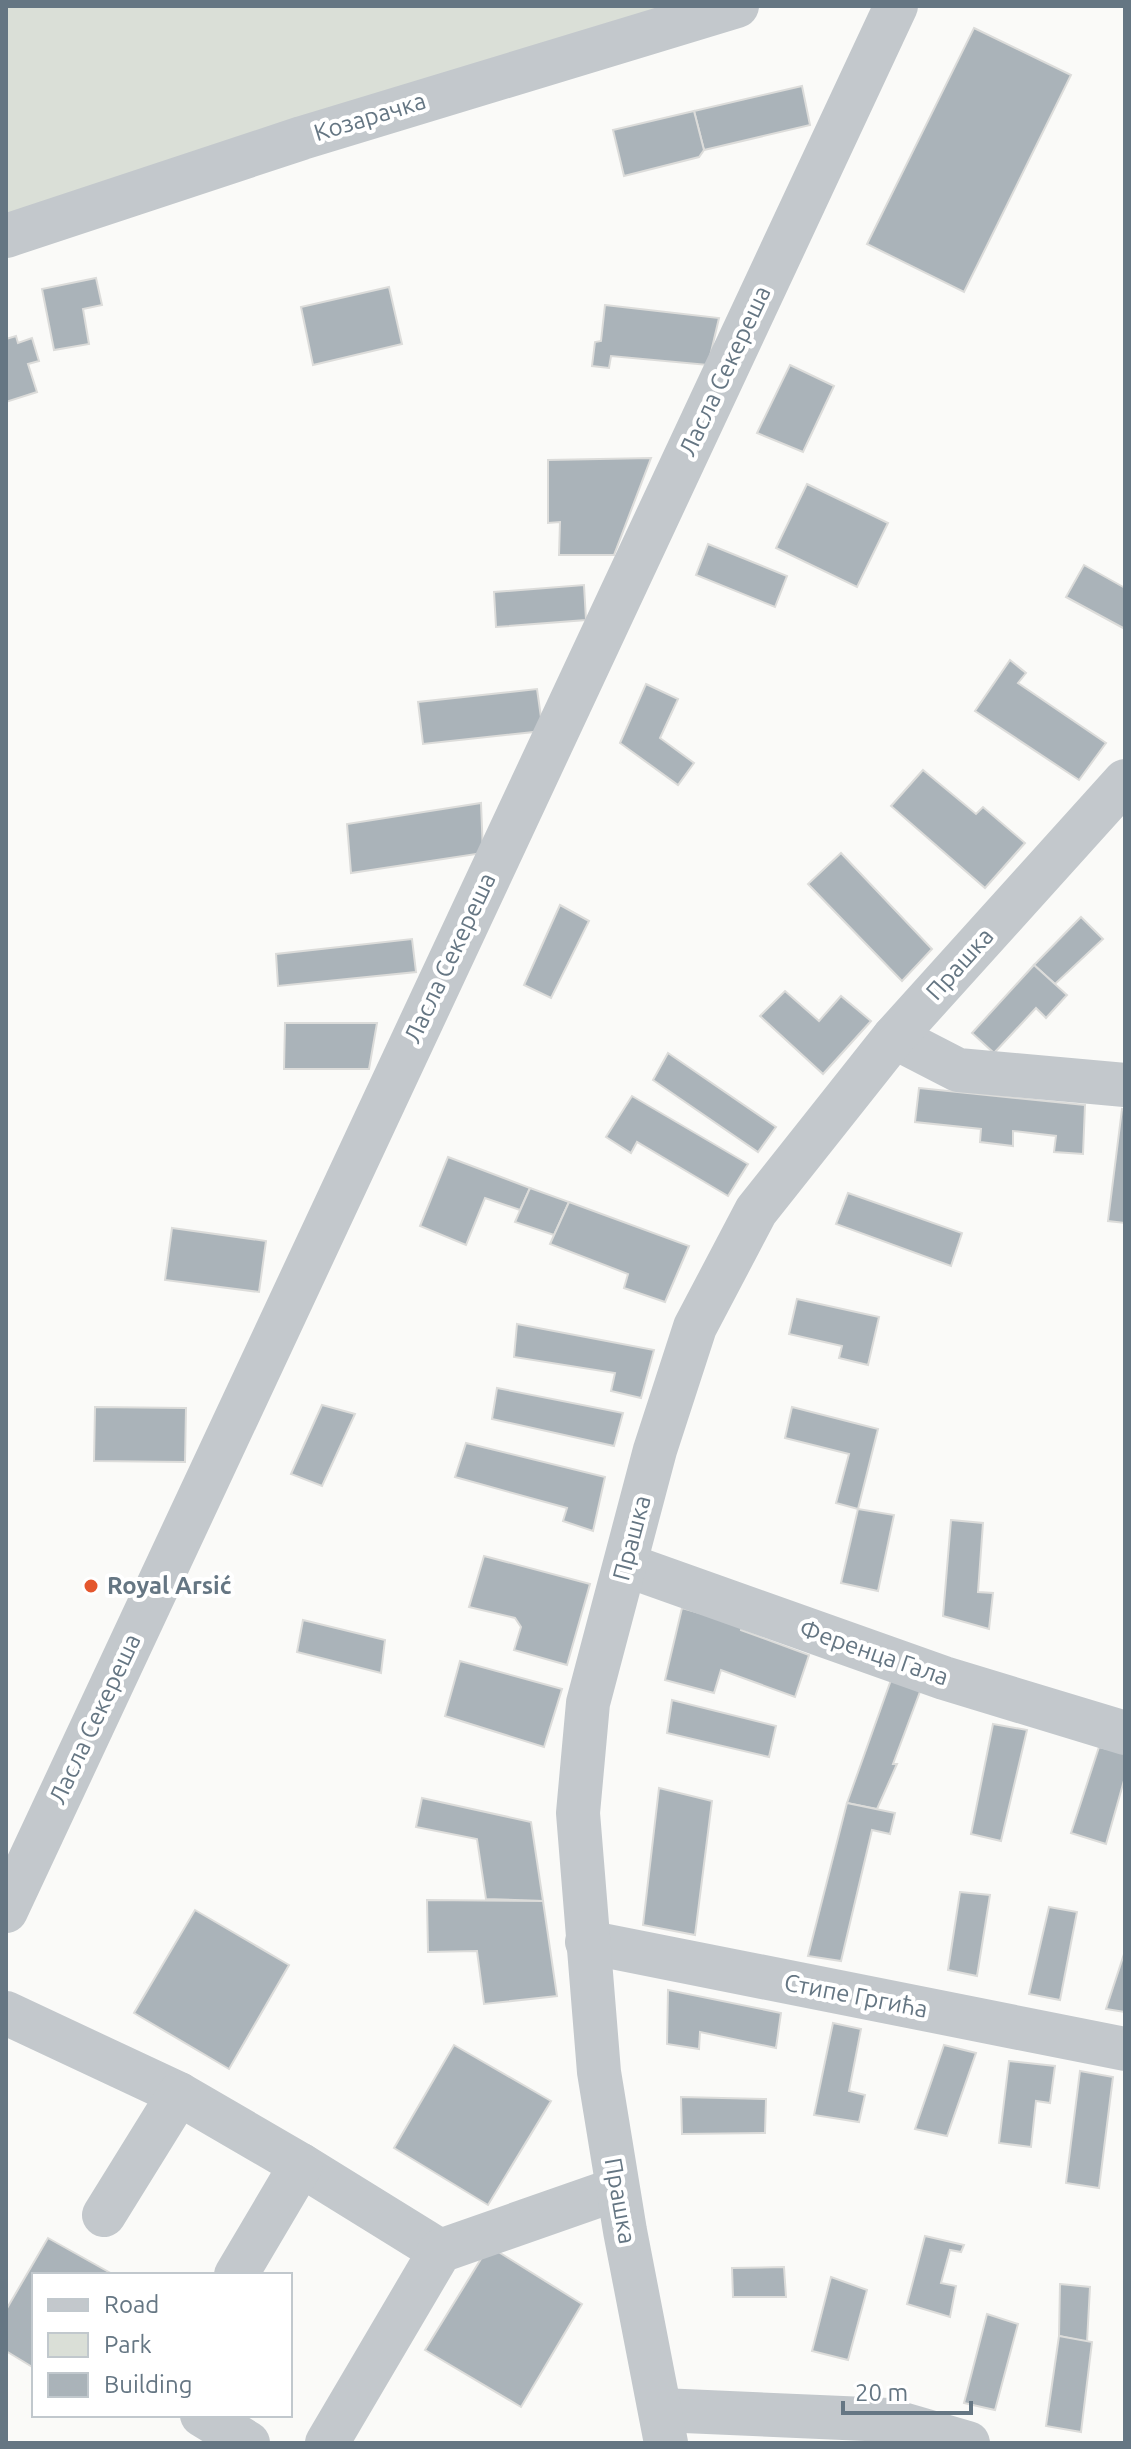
<svg xmlns="http://www.w3.org/2000/svg" width="1131" height="2449" viewBox="0 0 1131 2449" font-family="Ubuntu,sans-serif">
<style>
.green{fill:#dadfd7}
.building{fill:#aab3b9;stroke:#dcdcda;stroke-width:2}
.lines{fill:none;stroke-linecap:round;stroke-linejoin:round}
.minor{stroke:#c3c8cc;stroke-width:44}
.poi-dot{fill:#e4572e;stroke:#fff;stroke-width:3}
.labels{text-anchor:middle;stroke-width:8;stroke-linejoin:round;paint-order:stroke}
.street-label{font-size:24px;fill:#657683;stroke:#fff}
.poi-label{font-size:24px;font-weight:bold;fill:#657683;stroke:#fff;text-anchor:start}
</style>
<rect width="100%" height="100%" fill="#fafaf8"/>
<polygon class="green" points="6,6 737,6 6,236"/>
<g class="building">
<polygon points="974,28 1071,75 964,292 867,244"/>
<polygon points="802,86 810,125 704,150 694,111"/>
<polygon points="694,111 704,150 699,157 624,176 613,130"/>
<polygon points="96,278 102,305 83,309 89,344 54,350 42,289"/>
<polygon points="389,287 402,344 313,365 301,307"/>
<polygon points="605,305 719,318 708,365 611,356 609,368 592,366 595,342 601,341"/>
<polygon points="16,336 18,343 32,338 39,361 28,364 37,392 6,402 6,339"/>
<polygon points="790,365 834,386 803,452 757,433"/>
<polygon points="651,458 614,555 559,555 560,522 548,523 548,460"/>
<polygon points="807,484 888,523 857,587 776,548"/>
<polygon points="708,544 787,576 775,607 696,575"/>
<polygon points="1084,565 1125,588 1125,629 1066,597"/>
<polygon points="584,585 586,620 496,627 494,592"/>
<polygon points="1010,660 1026,673 1018,683 1106,743 1079,780 975,711"/>
<polygon points="646,684 678,699 660,738 694,763 678,785 620,743"/>
<polygon points="537,689 543,731 423,744 418,702"/>
<polygon points="923,770 976,814 983,807 1025,843 985,888 891,806"/>
<polygon points="481,803 483,853 351,873 347,824"/>
<polygon points="841,853 932,949 902,981 808,884"/>
<polygon points="560,905 589,921 551,998 524,985"/>
<polygon points="1081,917 1103,939 1055,984 1034,965"/>
<polygon points="412,939 416,972 278,986 276,954"/>
<polygon points="1034,965 1067,995 1046,1018 1036,1008 994,1053 972,1033"/>
<polygon points="785,991 819,1021 841,996 871,1021 823,1074 760,1016"/>
<polygon points="285,1023 377,1023 369,1069 284,1069"/>
<polygon points="668,1053 776,1127 758,1152 653,1080"/>
<polygon points="919,1088 1085,1105 1083,1154 1054,1152 1056,1136 1013,1131 1013,1146 980,1142 981,1129 915,1122"/>
<polygon points="632,1096 748,1164 728,1196 637,1142 631,1153 606,1137"/>
<polygon points="1122,1109 1125,1110 1125,1223 1108,1221"/>
<polygon points="448,1157 530,1188 520,1210 485,1198 466,1245 420,1226"/>
<polygon points="530,1188 569,1202 554,1235 515,1222"/>
<polygon points="848,1193 962,1233 951,1266 836,1224"/>
<polygon points="569,1202 689,1246 665,1302 624,1288 628,1274 550,1244"/>
<polygon points="172,1228 266,1241 259,1292 165,1280"/>
<polygon points="797,1299 879,1317 868,1365 839,1358 842,1346 789,1334"/>
<polygon points="517,1324 654,1350 641,1398 611,1391 615,1373 514,1357"/>
<polygon points="497,1388 623,1413 614,1446 492,1419"/>
<polygon points="322,1405 355,1414 322,1486 291,1474"/>
<polygon points="95,1407 186,1408 185,1462 94,1461"/>
<polygon points="792,1407 878,1429 858,1509 836,1503 849,1454 785,1438"/>
<polygon points="466,1443 605,1477 593,1531 563,1521 567,1508 455,1477"/>
<polygon points="858,1509 894,1515 878,1591 841,1583"/>
<polygon points="951,1520 983,1523 978,1592 993,1593 989,1629 943,1616"/>
<polygon points="484,1556 590,1584 567,1665 514,1650 521,1627 515,1618 469,1607"/>
<polygon points="682,1608 742,1625 741,1630 809,1655 795,1697 721,1670 714,1693 665,1680"/>
<polygon points="303,1620 385,1640 381,1673 297,1652"/>
<polygon points="460,1661 562,1689 544,1747 445,1716"/>
<polygon points="891,1680 921,1689 893,1764 897,1764 877,1809 847,1803"/>
<polygon points="672,1700 776,1726 769,1757 667,1733"/>
<polygon points="993,1724 1027,1730 1001,1841 971,1834"/>
<polygon points="1099,1747 1125,1753 1125,1777 1106,1844 1071,1833"/>
<polygon points="659,1788 712,1801 695,1935 643,1925"/>
<polygon points="422,1798 531,1822 543,1901 486,1899 477,1839 416,1827"/>
<polygon points="847,1803 895,1813 890,1834 872,1830 841,1961 808,1956"/>
<polygon points="960,1892 990,1895 977,1976 948,1970"/>
<polygon points="427,1900 543,1901 557,1996 484,2004 477,1951 428,1952"/>
<polygon points="1049,1907 1077,1912 1060,2000 1029,1994"/>
<polygon points="195,1910 289,1965 229,2069 134,2013"/>
<polygon points="1125,1951 1125,2012 1106,2009"/>
<polygon points="668,1990 781,2013 776,2048 700,2032 699,2049 667,2044"/>
<polygon points="833,2023 861,2029 849,2091 865,2095 859,2122 814,2115"/>
<polygon points="454,2045 551,2101 488,2205 394,2148"/>
<polygon points="944,2045 976,2053 947,2136 915,2129"/>
<polygon points="1009,2061 1055,2066 1050,2103 1036,2101 1031,2147 999,2143"/>
<polygon points="1080,2071 1113,2077 1099,2188 1066,2183"/>
<polygon points="681,2097 766,2099 765,2133 682,2134"/>
<polygon points="925,2236 964,2245 961,2252 950,2250 941,2283 956,2286 950,2317 907,2304"/>
<polygon points="48,2238 114,2275 34,2275 34,2368 6,2351 6,2310"/>
<polygon points="489,2246 582,2304 521,2407 425,2350"/>
<polygon points="784,2267 786,2297 733,2297 732,2268"/>
<polygon points="831,2277 867,2290 848,2360 812,2351"/>
<polygon points="1060,2284 1090,2287 1087,2342 1059,2336"/>
<polygon points="987,2314 1018,2324 995,2410 964,2403"/>
<polygon points="1059,2336 1092,2342 1081,2432 1046,2426"/>
</g>
<g class="lines">
<g class="minor">
<polyline points="6,236 302,138 737,6"/>
<polyline points="894,1037 958,1070 1125,1085"/>
<polyline points="626,1565 944,1678 1125,1733"/>
<polyline points="6,1911 896,6"/>
<polyline points="587,1942 1125,2049"/>
<polyline points="6,2013 179,2094"/>
<polyline points="301,2165 440,2251"/>
<polyline points="104,2215 179,2094 301,2165 236,2275"/>
<polyline points="661,2410 889,2420 968,2443"/>
<polyline points="202,2415 248,2443"/>
<polyline points="327,2443 440,2251 617,2189"/>
<polyline points="666,2443 625,2231 599,2072 578,1813 588,1703 655,1450 695,1327 756,1211 894,1037 1125,781"/>
</g>
</g>
<circle class="poi-dot" cx="91" cy="1586" r="8"/>
<g class="labels">
<g class="street-label">
<text transform="translate(370 117) rotate(-17)" y="8">Козарачка</text>
<text transform="translate(725 371) rotate(-65)" y="8">Ласла Секереша</text>
<text transform="translate(450 958) rotate(-65)" y="8">Ласла Секереша</text>
<text transform="translate(960 964) rotate(-48)" y="8">Прашка</text>
<text transform="translate(632 1538) rotate(-75)" y="8">Прашка</text>
<text transform="translate(874 1653) rotate(19)" y="8">Ференца Гала</text>
<text transform="translate(95 1719) rotate(-65)" y="8">Ласла Секереша</text>
<text transform="translate(856 1996) rotate(11)" y="8">Стипе Гргића</text>
<text transform="translate(620 2201) rotate(80)" y="8">Прашка</text>
</g>
<g class="poi-label">
<text x="107" y="1594">Royal Arsić</text>
</g>
</g>
<rect width="1131" height="2449" fill="none" stroke="#657683" stroke-width="16"/>
<rect x="32" y="2273" width="260" height="144" fill="#ffffff" stroke="#c1c8cd" stroke-width="2"/>
<rect x="48" y="2299" width="40" height="12" fill="#c3c8cc" stroke="#c1c8cd" stroke-width="2"/>
<text x="104" y="2313" font-size="24" fill="#657683">Road</text>
<rect x="48" y="2333" width="40" height="24" fill="#dadfd7" stroke="#c1c8cd" stroke-width="2"/>
<text x="104" y="2353" font-size="24" fill="#657683">Park</text>
<rect x="48" y="2373" width="40" height="24" fill="#aab3b9" stroke="#c1c8cd" stroke-width="2"/>
<text x="104" y="2393" font-size="24" fill="#657683">Building</text>
<path d="M843 2401v12h128v-12" fill="none" stroke="#657683" stroke-width="4"/>
<text x="855" y="2401" font-size="24" fill="#657683" stroke="#ffffff" stroke-width="6" paint-order="stroke">20 m</text>
</svg>
